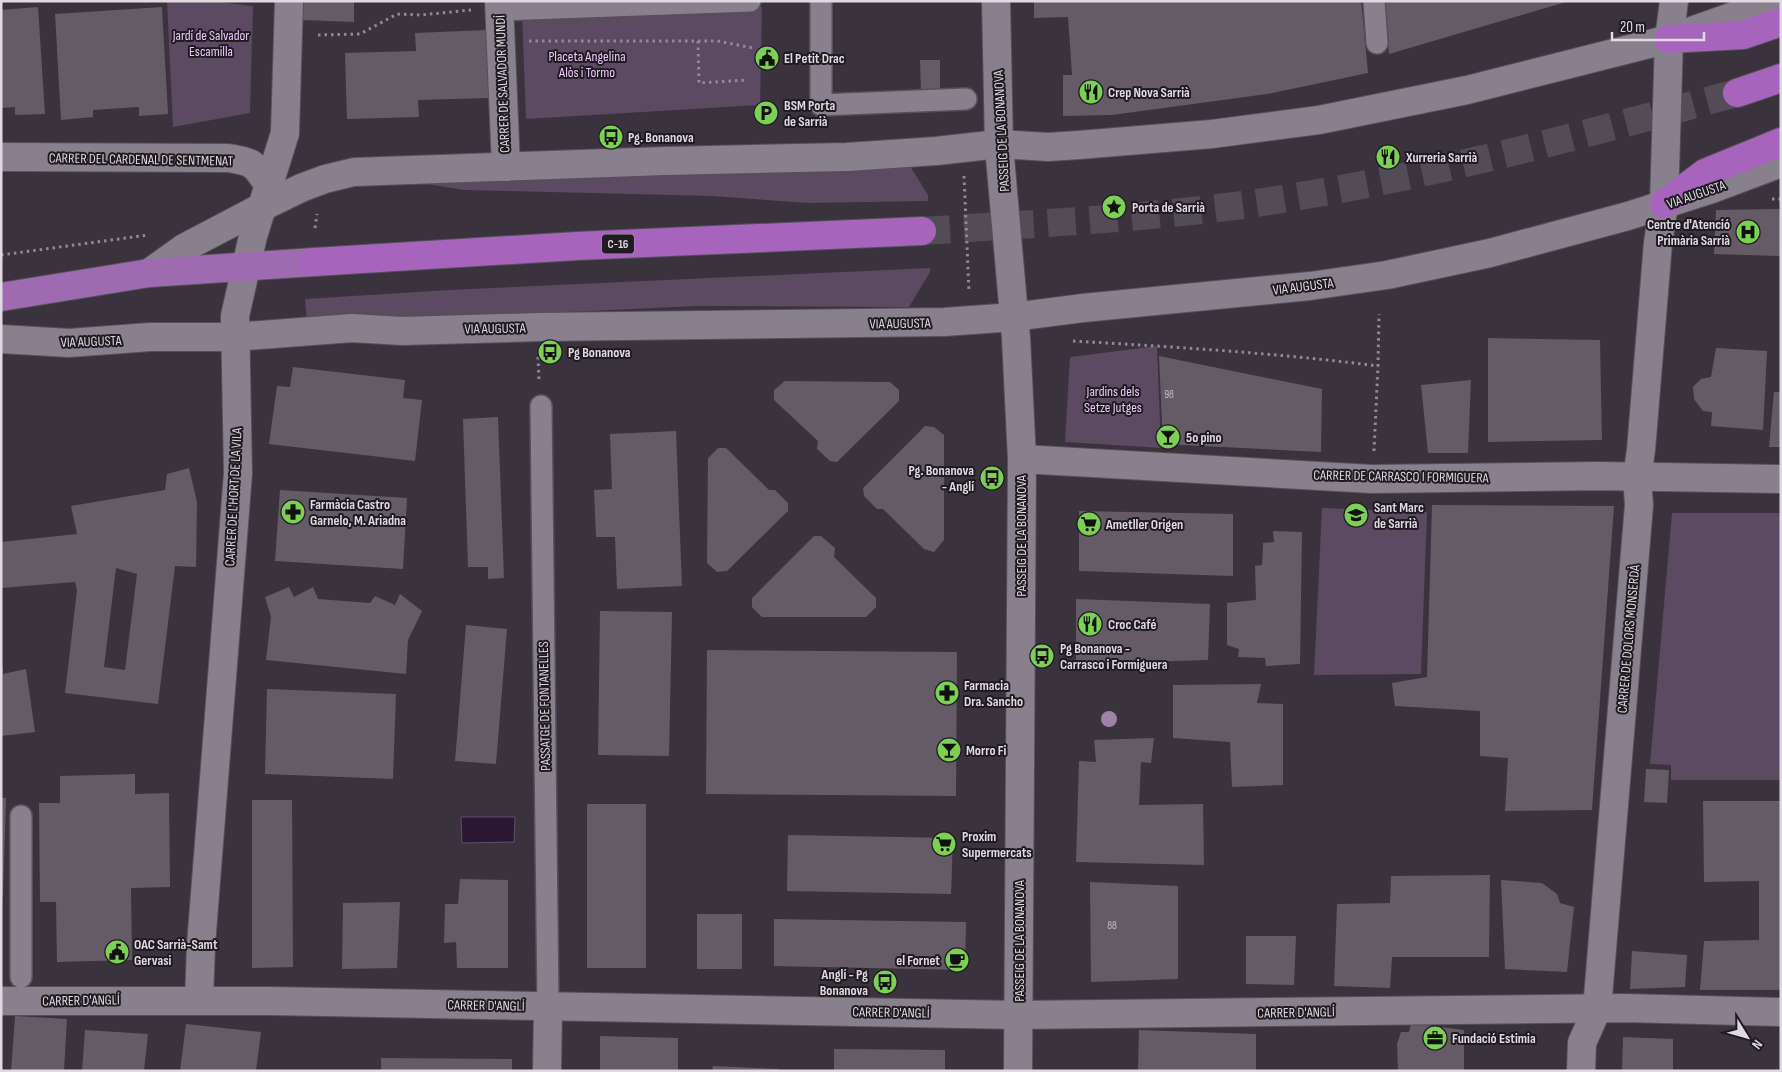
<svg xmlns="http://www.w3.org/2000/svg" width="1782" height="1072" viewBox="0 0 1782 1072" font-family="'Sofia Sans Condensed',sans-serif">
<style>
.green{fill:#5b4a61}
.water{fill:#2b1633;stroke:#615167}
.building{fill:#645b67;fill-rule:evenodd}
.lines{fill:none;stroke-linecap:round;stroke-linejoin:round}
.trunk-tunnel{stroke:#534b56;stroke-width:28;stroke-dasharray:28 14;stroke-linecap:butt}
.pedestrian-casing{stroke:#565059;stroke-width:24}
.minor-casing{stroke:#565059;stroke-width:30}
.tertiary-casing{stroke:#565059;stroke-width:30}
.primary-casing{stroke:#565059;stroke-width:30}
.trunk-casing{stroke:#565059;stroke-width:30}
.path{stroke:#908a93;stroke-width:3;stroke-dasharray:2.5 4;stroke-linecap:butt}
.pedestrian{stroke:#89808d;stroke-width:21}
.minor{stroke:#89808d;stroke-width:28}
.tertiary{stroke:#89808d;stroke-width:28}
.primary{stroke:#9f6bb0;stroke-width:28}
.trunk{stroke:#a664bc;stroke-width:28}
.tree{fill:#9e83a7}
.labels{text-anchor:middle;stroke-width:4;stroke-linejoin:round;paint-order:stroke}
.number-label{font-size:11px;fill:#c0bac2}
.shield{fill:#1f1b20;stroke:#a5a1a7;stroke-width:1}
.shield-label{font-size:12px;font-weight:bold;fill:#dfdae1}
.park-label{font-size:14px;fill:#efc5fe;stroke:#1f1b20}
.poi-label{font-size:14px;font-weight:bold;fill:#dfdae1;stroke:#1f1b20;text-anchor:start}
.street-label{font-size:14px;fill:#dfdae1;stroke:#1f1b20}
</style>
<rect width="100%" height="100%" fill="#3a323d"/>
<g class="green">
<polygon points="167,1 211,1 253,6 250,113 173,127"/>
<polygon points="762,7 760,105 526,119 522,14"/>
<polygon points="910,166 928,195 928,201 807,203 712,196 464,190 401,180"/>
<polygon points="930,268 930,272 909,307 697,306 307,324 305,299 448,290"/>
<polygon points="1157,346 1161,448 1065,442 1070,357"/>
<polygon points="1322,508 1427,512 1421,674 1314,675"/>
<polygon points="1672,513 1781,513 1781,780 1671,780 1671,765 1650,764"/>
</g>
<polygon class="water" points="461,817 515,817 514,842 462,843"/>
<g class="building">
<polygon points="302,1 354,1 354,22 303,20"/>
<polygon points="1034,1 1361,1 1368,73 1267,94 1112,115 1063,116 1063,75 1072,75 1068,17 1034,18"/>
<polygon points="1384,1 1566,1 1566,2 1389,54"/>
<polygon points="38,7 45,114 15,115 15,107 1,108 1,10"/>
<polygon points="162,7 168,114 139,116 139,107 93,110 93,117 61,120 55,14"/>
<polygon points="487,30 489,98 418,100 419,117 347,119 345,53 416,51 415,33"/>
<polygon points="920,60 940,60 940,93 921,94"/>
<polygon points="1781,209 1781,256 1714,254 1716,210"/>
<polygon points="1488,338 1600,340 1602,440 1488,442"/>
<polygon points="1716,348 1767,351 1763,430 1711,426 1712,412 1703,411 1694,399 1693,387 1701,379 1711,377"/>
<polygon points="1159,356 1322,389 1321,452 1163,444"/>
<polygon points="293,367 405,380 403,398 422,400 415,461 269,444 277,386 290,387"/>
<polygon points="1471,380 1468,453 1428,453 1421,385"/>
<polygon points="785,381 890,382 899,390 899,401 837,462 830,461 817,449 818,441 774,400 774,390"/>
<polygon points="1774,392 1781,392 1781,447 1769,447"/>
<polygon points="498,417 504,578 488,579 488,567 468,567 463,419"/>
<polygon points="925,426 934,427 944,435 944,540 934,552 924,549 883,509 877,509 864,496 863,488"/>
<polygon points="676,431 682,586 617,589 615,537 596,537 594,490 612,489 610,434"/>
<polygon points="718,448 726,448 769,490 775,490 788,503 788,511 727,571 717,572 707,563 708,458"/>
<path d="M189 468 197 502 196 567 175 566 158 704 65 693 77 590 75 582 1 588V542L77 534 71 506 165 490 167 474ZM116 568 137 574 125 670 104 667Z"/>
<polygon points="280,490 407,498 403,569 275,561"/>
<polygon points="1432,505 1614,506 1592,810 1505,811 1508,758 1480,756 1480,711 1395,706 1392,683 1427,677"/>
<polygon points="1079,511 1233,514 1233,576 1079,571"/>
<polygon points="1273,531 1302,532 1300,664 1266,666 1265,658 1238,657 1239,649 1227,645 1227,603 1256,600 1255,566 1262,565 1263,543 1274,542"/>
<polygon points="814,536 821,536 835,548 834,557 876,598 876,607 866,617 762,617 752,607 752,598"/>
<polygon points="289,587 294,597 313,587 318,599 370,603 375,596 395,605 400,594 422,611 408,640 406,674 266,660 271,617 265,597"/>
<polygon points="1076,599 1210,604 1208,660 1076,664"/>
<polygon points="600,611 672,612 669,756 598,755"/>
<polygon points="466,625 507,629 496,764 455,761"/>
<polygon points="707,650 957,652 956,796 706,794"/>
<polygon points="1,667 3,667 3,674 26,669 35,732 1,736"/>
<polygon points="1261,684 1257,703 1283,704 1283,785 1232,787 1230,742 1173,738 1173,685"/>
<polygon points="267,689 396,694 393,779 265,774"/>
<polygon points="1154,738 1151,763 1141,762 1139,805 1203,804 1204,865 1076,862 1079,761 1096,762 1094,740"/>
<polygon points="1646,769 1669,770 1667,803 1644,802"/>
<polygon points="135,774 135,794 169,793 170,887 131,888 132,960 57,962 56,902 40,902 39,803 60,803 60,776"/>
<polygon points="1,798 6,798 3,897 1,897"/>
<polygon points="252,800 292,800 293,967 252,968"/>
<polygon points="1703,801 1781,801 1781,990 1700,990 1704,941 1759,940 1759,881 1704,882"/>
<rect x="587" y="804" width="59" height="164"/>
<polygon points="788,835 953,838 951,894 787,891"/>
<polygon points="1490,875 1489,957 1392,957 1390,988 1334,986 1337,904 1390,903 1391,876"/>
<polygon points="460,879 508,880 508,968 457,968 456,942 444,943 445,904 458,904"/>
<polygon points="1501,880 1542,883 1557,894 1560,903 1574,907 1567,972 1505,969"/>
<polygon points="1090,882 1178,886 1178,979 1091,982"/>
<polygon points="400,902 397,968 342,969 343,903"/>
<rect x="697" y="914" width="45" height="55"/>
<polygon points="774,919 966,922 965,970 774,966"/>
<polygon points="1246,936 1296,936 1294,985 1246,984"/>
<polygon points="1632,951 1687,955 1685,987 1630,989"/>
<polygon points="15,1016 67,1019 64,1071 11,1071"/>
<polygon points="1411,1023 1464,1030 1464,1071 1398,1071 1397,1044 1401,1032 1409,1032"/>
<polygon points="186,1024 261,1032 256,1071 180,1071"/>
<polygon points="85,1030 148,1034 144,1071 82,1071"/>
<polygon points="1139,1030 1256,1034 1256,1071 1138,1071"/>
<polygon points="600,1036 678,1038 678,1071 600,1071"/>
<polygon points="1623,1037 1673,1039 1673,1071 1622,1071"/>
<polygon points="834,1049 945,1050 945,1071 834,1071"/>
<polygon points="381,1058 512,1059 512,1071 381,1071"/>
<polygon points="713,1066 779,1069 779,1071 712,1071"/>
</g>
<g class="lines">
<path class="trunk-tunnel" d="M922 231C1029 224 1136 219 1242 205 1265 202 1288 198 1312 194 1456 170 1596 131 1737 93"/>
<defs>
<g id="pedestrian">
<polyline points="821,1 821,105 966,99"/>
<polyline points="1374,1 1377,43"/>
<polyline points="499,10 750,1"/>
<polyline points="541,406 548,1006"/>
<polyline points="21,816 21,977"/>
</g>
<g id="minor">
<polyline points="499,1 506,167"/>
<polyline points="1669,39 1674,1"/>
<path d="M1 157 228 158C254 162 255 164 269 186"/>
<polyline points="1022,459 1372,479 1598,476 1781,479"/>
<polyline points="199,1000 201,945 238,473 235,316 253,236 285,133 289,1"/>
<polyline points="1,1001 271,1001 1018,1015 1624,1008 1781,1012"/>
<polyline points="547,1071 548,1006"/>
<polyline points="1581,1071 1582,1043 1597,1009 1639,505 1637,478 1641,450 1658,243 1664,204"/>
</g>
<g id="tertiary">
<polyline points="996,1 999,146 1016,338 1022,459 1018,1071"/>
<polyline points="1664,204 1669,39"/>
<polyline points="149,273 184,248 262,207 301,188 325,179 354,172 665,161 847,157 936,151 999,144 1048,147 1079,145 1212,134 1319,120 1467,90 1669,39 1776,1"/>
<polyline points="1,339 69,343 150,337 234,337 352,328 402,331 540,327 944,322 1014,317 1083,308 1310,286 1387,275 1490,253 1628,216 1712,189 1781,163"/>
</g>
<polyline id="primary" points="1,297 149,273 314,262"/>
<g id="trunk">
<polyline points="1669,39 1743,35 1781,22"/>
<polyline points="1737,93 1781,78"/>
<polyline points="1664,204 1705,173 1781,142"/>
<polyline points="314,262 577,246 922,231"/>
</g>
</defs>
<use href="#pedestrian" class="pedestrian-casing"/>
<use href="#minor" class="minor-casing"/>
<use href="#tertiary" class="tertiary-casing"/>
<use href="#primary" class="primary-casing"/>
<use href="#trunk" class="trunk-casing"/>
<g class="path">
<polyline points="318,35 360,34 397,14 420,15 471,10"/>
<polyline points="529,41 717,41 753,48"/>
<polyline points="698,41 699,83 747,80"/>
<polyline points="964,176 969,292"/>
<polyline points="1772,199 1781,199"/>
<polyline points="315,228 317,214"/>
<polyline points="1,255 148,235"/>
<path d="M1073 341C1175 347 1277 353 1378 366"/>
<polyline points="538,357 539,381"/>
<polyline points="1374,451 1378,366 1379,314"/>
</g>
<use href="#pedestrian" class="pedestrian"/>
<use href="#minor" class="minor"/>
<use href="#tertiary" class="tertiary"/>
<use href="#primary" class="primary"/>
<use href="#trunk" class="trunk"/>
</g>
<circle class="tree" cx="1109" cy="719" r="8"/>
<defs>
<symbol id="civic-disc" viewBox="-11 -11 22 22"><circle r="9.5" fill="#7cd155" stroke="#1f1b20"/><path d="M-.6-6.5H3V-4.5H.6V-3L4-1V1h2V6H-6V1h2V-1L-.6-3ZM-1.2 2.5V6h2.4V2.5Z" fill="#111"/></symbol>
<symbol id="restaurant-disc" viewBox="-11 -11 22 22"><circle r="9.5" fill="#7cd155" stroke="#1f1b20"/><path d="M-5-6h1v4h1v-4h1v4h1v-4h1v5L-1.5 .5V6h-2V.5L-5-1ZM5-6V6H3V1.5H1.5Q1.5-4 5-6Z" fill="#111"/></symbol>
<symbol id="parking-disc" viewBox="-11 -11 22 22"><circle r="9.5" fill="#7cd155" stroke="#1f1b20"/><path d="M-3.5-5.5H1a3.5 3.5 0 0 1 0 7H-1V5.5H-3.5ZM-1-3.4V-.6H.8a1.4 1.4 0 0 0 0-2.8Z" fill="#111"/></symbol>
<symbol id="bus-disc" viewBox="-11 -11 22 22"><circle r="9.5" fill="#7cd155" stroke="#1f1b20"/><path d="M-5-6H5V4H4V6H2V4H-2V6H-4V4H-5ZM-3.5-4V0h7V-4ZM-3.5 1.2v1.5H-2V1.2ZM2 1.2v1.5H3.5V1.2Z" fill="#111"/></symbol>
<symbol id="sight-disc" viewBox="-11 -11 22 22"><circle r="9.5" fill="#7cd155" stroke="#1f1b20"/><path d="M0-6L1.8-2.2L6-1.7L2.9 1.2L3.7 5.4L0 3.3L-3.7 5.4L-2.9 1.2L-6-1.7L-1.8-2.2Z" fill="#111"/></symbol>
<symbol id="hospital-disc" viewBox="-11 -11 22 22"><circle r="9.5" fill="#7cd155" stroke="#1f1b20"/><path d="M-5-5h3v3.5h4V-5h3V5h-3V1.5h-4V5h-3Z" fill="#111"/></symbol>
<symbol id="bar-disc" viewBox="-11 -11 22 22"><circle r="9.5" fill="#7cd155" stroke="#1f1b20"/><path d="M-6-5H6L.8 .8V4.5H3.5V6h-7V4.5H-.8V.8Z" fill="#111"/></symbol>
<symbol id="pharmacy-disc" viewBox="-11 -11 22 22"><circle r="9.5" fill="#7cd155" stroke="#1f1b20"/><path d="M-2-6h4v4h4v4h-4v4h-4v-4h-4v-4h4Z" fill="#111"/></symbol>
<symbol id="school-disc" viewBox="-11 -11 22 22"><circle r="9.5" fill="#7cd155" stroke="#1f1b20"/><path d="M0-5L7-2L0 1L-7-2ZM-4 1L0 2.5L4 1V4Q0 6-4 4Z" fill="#111"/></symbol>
<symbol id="supermarket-disc" viewBox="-11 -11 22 22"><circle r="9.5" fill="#7cd155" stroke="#1f1b20"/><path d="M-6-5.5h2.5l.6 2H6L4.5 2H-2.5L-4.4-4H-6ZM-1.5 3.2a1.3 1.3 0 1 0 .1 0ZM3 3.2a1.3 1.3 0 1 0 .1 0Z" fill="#111"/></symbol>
<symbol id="cafe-disc" viewBox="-11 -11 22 22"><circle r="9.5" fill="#7cd155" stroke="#1f1b20"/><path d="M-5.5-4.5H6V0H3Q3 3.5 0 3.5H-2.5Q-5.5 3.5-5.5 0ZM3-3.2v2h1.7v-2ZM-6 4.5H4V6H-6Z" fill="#111"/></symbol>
<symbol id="office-disc" viewBox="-11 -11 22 22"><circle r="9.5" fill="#7cd155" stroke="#1f1b20"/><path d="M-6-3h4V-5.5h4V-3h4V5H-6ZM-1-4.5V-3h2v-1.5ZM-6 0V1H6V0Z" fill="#111"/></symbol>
</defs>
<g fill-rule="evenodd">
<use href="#civic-disc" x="753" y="44" width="28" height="28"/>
<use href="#restaurant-disc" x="1077" y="78" width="28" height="28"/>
<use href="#parking-disc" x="752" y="99" width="28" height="28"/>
<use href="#bus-disc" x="597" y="123" width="28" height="28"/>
<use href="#restaurant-disc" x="1374" y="143" width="28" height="28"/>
<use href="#sight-disc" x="1100" y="193" width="28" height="28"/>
<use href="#hospital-disc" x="1734" y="218" width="28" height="28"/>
<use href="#bus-disc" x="536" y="338" width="28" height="28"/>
<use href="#bar-disc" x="1154" y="423" width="28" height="28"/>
<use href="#bus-disc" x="978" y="464" width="28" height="28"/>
<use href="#pharmacy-disc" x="279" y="498" width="28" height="28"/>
<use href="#school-disc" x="1342" y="501" width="28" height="28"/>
<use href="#supermarket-disc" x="1075" y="510" width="28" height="28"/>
<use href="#restaurant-disc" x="1076" y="610" width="28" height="28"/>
<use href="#bus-disc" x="1028" y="642" width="28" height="28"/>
<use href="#pharmacy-disc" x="933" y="679" width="28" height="28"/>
<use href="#bar-disc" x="935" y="736" width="28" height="28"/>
<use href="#supermarket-disc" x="930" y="830" width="28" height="28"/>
<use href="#civic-disc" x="103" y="938" width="28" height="28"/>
<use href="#cafe-disc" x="943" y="946" width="28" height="28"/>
<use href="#bus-disc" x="871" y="968" width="28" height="28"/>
<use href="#office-disc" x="1421" y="1024" width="28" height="28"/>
</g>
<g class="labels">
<g class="number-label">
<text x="1169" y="398">98</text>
<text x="1112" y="929">88</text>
</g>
<rect class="shield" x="602" y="234.5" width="32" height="19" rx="4"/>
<g class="shield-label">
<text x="618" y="248">C-16</text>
</g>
<g class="park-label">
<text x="211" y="40">Jardí de Salvador<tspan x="211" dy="16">Escamilla</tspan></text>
<text x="587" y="61">Placeta Angelina<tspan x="587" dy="16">Alòs i Tormo</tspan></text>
<text x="1113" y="396">Jardins dels<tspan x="1113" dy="16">Setze Jutges</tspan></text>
</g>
<g class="poi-label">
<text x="784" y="63">El Petit Drac</text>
<text x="1108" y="97">Crep Nova Sarrià</text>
<text x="784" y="110">BSM Porta<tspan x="784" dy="16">de Sarrià</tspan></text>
<text x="628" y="142">Pg. Bonanova</text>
<text x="1406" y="162">Xurreria Sarrià</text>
<text x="1132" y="212">Porta de Sarrià</text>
<text x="1730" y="229" text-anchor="end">Centre d'Atenció<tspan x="1730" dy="16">Primària Sarrià</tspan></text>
<text x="568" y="357">Pg Bonanova</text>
<text x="1186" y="442">5o pino</text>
<text x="974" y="475" text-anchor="end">Pg. Bonanova<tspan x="974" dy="16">- Anglí</tspan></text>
<text x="310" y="509">Farmàcia Castro<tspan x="310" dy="16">Garnelo, M. Ariadna</tspan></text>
<text x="1374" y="512">Sant Marc<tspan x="1374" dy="16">de Sarrià</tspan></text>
<text x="1106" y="529">Ametller Origen</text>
<text x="1108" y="629">Croc Café</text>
<text x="1060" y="653">Pg Bonanova -<tspan x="1060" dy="16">Carrasco i Formiguera</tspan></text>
<text x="964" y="690">Farmacia<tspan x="964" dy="16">Dra. Sancho</tspan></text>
<text x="966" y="755">Morro Fi</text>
<text x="962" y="841">Proxim<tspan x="962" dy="16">Supermercats</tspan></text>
<text x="134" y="949">OAC Sarrià-Samt<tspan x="134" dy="16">Gervasi</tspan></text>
<text x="940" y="965" text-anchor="end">el Fornet</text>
<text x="868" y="979" text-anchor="end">Anglí - Pg<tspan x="868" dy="16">Bonanova</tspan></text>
<text x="1452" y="1043">Fundació Estimia</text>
</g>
<g class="street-label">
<text transform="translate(502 84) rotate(-92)" y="5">CARRER DE SALVADOR MUNDÍ</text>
<text transform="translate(1001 131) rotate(-93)" y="5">PASSEIG DE LA BONANOVA</text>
<text transform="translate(141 159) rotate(1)" y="5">CARRER DEL CARDENAL DE SENTMENAT</text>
<text transform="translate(1696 194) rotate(-19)" y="5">VIA AUGUSTA</text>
<text transform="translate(1303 286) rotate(-7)" y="5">VIA AUGUSTA</text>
<text transform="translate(900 323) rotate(-1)" y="5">VIA AUGUSTA</text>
<text transform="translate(495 328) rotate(-1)" y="5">VIA AUGUSTA</text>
<text transform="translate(91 341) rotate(-2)" y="5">VIA AUGUSTA</text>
<text transform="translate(1401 476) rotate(1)" y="5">CARRER DE CARRASCO I FORMIGUERA</text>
<text transform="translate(233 497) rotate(-87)" y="5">CARRER DE L'HORT DE LA VILA</text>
<text transform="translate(1021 536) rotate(-90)" y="5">PASSEIG DE LA BONANOVA</text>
<text transform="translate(1628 639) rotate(-85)" y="5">CARRER DE DOLORS MONSERDÀ</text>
<text transform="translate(544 706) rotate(-91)" y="5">PASSATGE DE FONTANELLES</text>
<text transform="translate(1019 941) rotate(-90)" y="5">PASSEIG DE LA BONANOVA</text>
<text transform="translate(81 1000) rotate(-1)" y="5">CARRER D'ANGLÍ</text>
<text transform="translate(486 1005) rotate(1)" y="5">CARRER D'ANGLÍ</text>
<text transform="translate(891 1012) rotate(1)" y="5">CARRER D'ANGLÍ</text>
<text transform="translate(1296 1012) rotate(-1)" y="5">CARRER D'ANGLÍ</text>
</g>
</g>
<rect width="1782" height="1072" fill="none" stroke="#dfdae1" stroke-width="5"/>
<g transform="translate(1747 1037) rotate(127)" stroke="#1f1b20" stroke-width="4" paint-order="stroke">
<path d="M0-4L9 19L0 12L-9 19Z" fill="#dfdae1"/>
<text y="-8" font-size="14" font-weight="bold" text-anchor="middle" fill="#dfdae1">N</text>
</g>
<path d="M1612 32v8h92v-8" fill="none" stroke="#dfdae1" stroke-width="2.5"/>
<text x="1620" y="32" font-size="15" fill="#dfdae1" stroke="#1f1b20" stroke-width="4" paint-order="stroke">20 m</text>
</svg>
